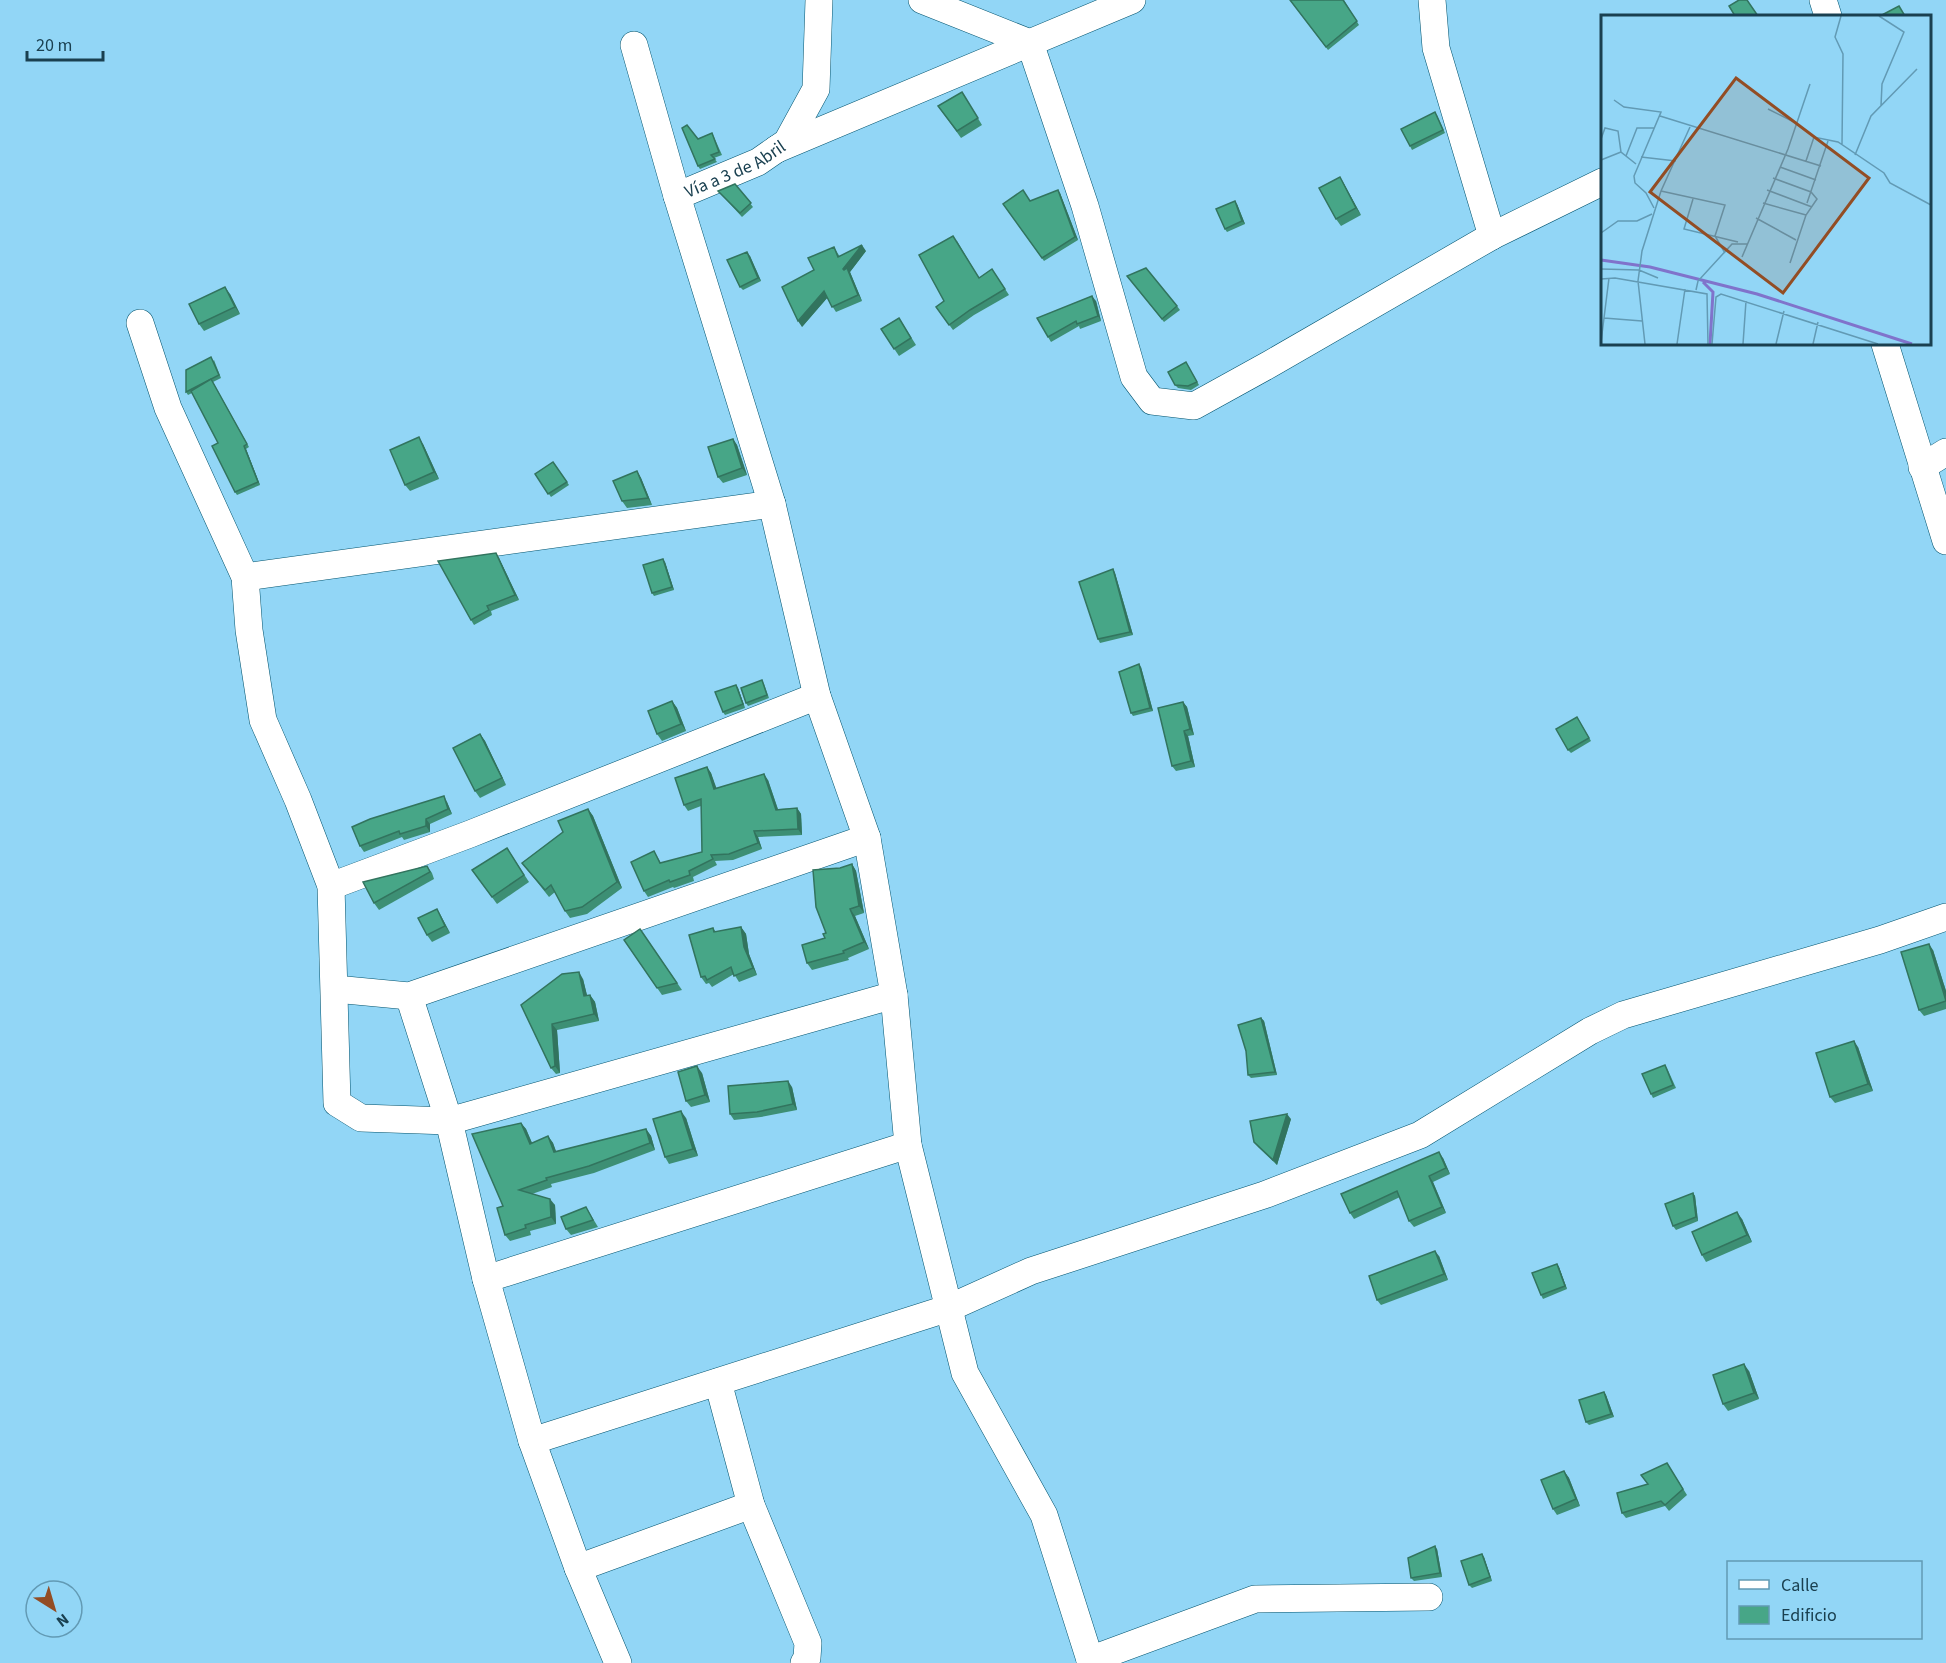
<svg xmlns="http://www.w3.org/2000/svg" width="1946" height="1663" viewBox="0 0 1946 1663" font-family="'Source Sans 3',sans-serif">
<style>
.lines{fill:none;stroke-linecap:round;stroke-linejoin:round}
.street-casing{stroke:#00536e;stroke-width:28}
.street{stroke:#fff;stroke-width:27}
.wall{fill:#3d8f74}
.shaded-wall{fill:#32745e}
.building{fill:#47a687;stroke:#32745e;stroke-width:1.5}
.labels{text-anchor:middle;stroke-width:5;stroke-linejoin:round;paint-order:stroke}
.street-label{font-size:18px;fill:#1a4050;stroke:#92d6f6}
.inset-river{fill:none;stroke:#8073cb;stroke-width:3}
.inset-road{fill:none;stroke:#629ab4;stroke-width:1.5}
.view{fill:#934d24;fill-opacity:0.15;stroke:#934d24;stroke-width:3}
.inset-edge{fill:none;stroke:#1a4050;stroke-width:3}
</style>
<rect width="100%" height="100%" fill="#92d6f6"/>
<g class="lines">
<defs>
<g id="street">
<polyline points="922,0 1030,43 1085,206 1134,377 1152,401 1194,406 1270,364 1492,236 1602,182"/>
<polyline points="1432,0 1436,48 1492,236"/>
<polyline points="1823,0 1828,16"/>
<polyline points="634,45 677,196 772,504 817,696 867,838 894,995 908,1145 965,1373 1044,1515 1091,1663"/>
<polyline points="777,149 1132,0"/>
<path id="s1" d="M677 196 758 162 787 142 816 89 819 0"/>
<polyline points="140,323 168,408 245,577 249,630 263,720 298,800 331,886 337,1103 361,1118 449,1121 894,995"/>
<polyline points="1885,344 1946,541"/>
<polyline points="1922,467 1946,452"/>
<polyline points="245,577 772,504"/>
<polyline points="331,886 470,834 817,696"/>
<polyline points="335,989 409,996 867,838"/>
<polyline points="409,996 449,1121 486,1279 532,1441 578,1568 618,1663"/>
<polyline points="486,1279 908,1145"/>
<polyline points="718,1382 751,1505 808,1643 807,1658 804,1663"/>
<polyline points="532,1441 949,1308 1031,1271 1264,1195 1420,1135 1590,1031 1623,1015 1880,940 1946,917"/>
<polyline points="578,1568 751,1505"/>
<polyline points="1090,1660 1255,1599 1429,1597"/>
</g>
</defs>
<use href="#street" class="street-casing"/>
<use href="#street" class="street"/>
</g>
<g class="wall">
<polygon points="1290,0 1344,0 1359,25 1328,50"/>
<polygon points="962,92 982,125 961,138 938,106"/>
<polygon points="1437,115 1445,133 1412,150 1410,146"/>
<polygon points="712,133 714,137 722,155 714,158 717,162 700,169 698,166 698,139"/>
<polygon points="1340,177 1344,184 1361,215 1341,226 1336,219"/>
<polygon points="735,184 753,207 742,217 718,191"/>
<polygon points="1060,193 1078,240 1044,261 1003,204 1030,201"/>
<polygon points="1237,204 1245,224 1227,232 1225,229"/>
<polygon points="957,241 979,278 992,269 1009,295 974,315 953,330 936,307 944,301"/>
<polygon points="834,247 840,257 866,251 850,272 862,301 836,312 827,298 802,327 814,270"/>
<polygon points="750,256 761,281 743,290 740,287"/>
<polygon points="1127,276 1177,306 1180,310 1164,322"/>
<polygon points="230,294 240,314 204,331 199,324"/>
<polygon points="1096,301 1101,321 1080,329 1079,326 1051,342 1048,337"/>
<polygon points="899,318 916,345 899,356 881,329"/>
<polygon points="214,360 221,378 213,382 249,447 246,449 260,485 237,495 235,492 218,443 192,393 188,395 186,392"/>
<polygon points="1186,362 1199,385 1191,390 1178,388 1175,385"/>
<polygon points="733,439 737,445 747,475 723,483 718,477"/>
<polygon points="423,444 439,479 410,491 405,485"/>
<polygon points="553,462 569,485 551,497 535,474"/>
<polygon points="637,471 641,478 652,505 627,508 622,501"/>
<polygon points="496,553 499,558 519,600 491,611 492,615 474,625 471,620"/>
<polygon points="665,562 674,590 654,596 652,593"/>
<polygon points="1113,569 1115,573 1133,635 1100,643 1098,639"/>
<polygon points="1141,667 1153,711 1133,716 1131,713"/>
<polygon points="762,680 764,684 769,698 748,706 746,703"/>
<polygon points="736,685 738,688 745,708 725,715 723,712"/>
<polygon points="672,701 677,708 686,731 662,741 657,734"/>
<polygon points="1183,702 1187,707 1194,735 1188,736 1195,767 1176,771 1172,766"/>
<polygon points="1577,717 1591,741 1571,753 1568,750"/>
<polygon points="480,734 485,741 506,785 480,798 475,791"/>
<polygon points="707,767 711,773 716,789 768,780 778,809 797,808 801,814 802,835 758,837 762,849 733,860 715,861 717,865 693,877 694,881 674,888 673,887 648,897 644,891 654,851 661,863 702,852 701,806 688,811 684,805"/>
<polygon points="447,802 452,814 430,824 430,832 404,840 402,837 364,852 360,846"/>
<polygon points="588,809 593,816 622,888 587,914 570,918 565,911 555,892 549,897 522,863 563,832"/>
<polygon points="507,848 529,882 497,904 472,870"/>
<polygon points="852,864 856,871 864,913 855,916 869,949 848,958 849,960 812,970 807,963 825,938 840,868"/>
<polygon points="427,866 432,873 434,879 379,910 374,903"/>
<polygon points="437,909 441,916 450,933 432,942 427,935"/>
<polygon points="741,927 746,934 749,954 757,975 739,982 734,974 712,987 709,983 706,984 701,977 713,928 716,932"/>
<polygon points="640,929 682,990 662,995 624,940"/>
<polygon points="1933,950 1946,991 1946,1009 1924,1016 1919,1010"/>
<polygon points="583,979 587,996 590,995 595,1002 599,1021 557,1030 560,1073 556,1074 551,1068 521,1005"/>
<polygon points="1261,1018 1264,1021 1277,1075 1251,1078 1248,1075"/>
<polygon points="1858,1047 1873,1091 1835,1103 1830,1097"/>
<polygon points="1665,1065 1667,1068 1676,1088 1653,1098 1651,1094"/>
<polygon points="702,1073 710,1102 691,1107 686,1101"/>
<polygon points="792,1087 797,1110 761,1117 734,1120 730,1114"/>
<polygon points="686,1118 698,1156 669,1164 665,1157"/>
<polygon points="1291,1119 1277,1165 1258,1147 1254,1142"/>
<polygon points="521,1123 526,1129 532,1143 548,1136 553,1143 556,1152 646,1129 651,1136 655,1150 594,1173 551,1184 552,1187 532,1194 555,1205 556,1224 530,1231 531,1235 510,1241 505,1235 503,1206"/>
<polygon points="1443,1158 1450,1174 1433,1182 1446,1213 1414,1227 1409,1221 1400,1197 1354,1219 1350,1213"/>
<polygon points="1693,1193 1695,1196 1698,1221 1676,1230 1673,1226"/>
<polygon points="586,1207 598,1227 571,1235 566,1229"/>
<polygon points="1742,1219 1752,1242 1706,1262 1702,1255"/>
<polygon points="1439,1256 1448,1280 1381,1305 1377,1300"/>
<polygon points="1557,1264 1559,1267 1567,1289 1543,1299 1541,1295"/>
<polygon points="1749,1371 1759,1399 1728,1411 1723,1404"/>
<polygon points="1604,1392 1606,1395 1614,1417 1589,1425 1586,1422"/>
<polygon points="1667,1463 1687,1495 1669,1511 1665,1506 1626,1518 1622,1513"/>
<polygon points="1564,1471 1569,1478 1580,1506 1557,1515 1553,1509"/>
<polygon points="1437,1549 1442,1577 1414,1581 1411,1578"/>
<polygon points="1484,1557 1492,1581 1472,1588 1469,1585"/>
</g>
<g class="shaded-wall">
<polygon points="1340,177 1344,184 1361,215 1356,208"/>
<polygon points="1058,190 1060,193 1078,240 1075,237"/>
<polygon points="1235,201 1237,204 1245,224 1242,221"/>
<polygon points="862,245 866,251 850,272 862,301 843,269"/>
<polygon points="747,252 750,256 761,281 758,278"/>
<polygon points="225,287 230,294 240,314 235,307"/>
<polygon points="824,291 828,297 802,327 798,321"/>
<polygon points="1092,296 1096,301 1101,321 1098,316"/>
<polygon points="419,437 423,444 439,479 434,472"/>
<polygon points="733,439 737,445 747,475 742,468"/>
<polygon points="244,446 246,449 260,485 258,482"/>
<polygon points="637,471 641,478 652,505 648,498"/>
<polygon points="496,553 499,558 519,600 515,595"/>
<polygon points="663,559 665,562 674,590 672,587"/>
<polygon points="1113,569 1115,573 1133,635 1130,632"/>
<polygon points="1139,664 1141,667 1153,711 1150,708"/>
<polygon points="736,685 738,688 745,708 743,704"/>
<polygon points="672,701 677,708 686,731 681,724"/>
<polygon points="1183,702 1187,707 1194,735 1190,729"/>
<polygon points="1184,731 1188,736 1195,767 1191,761"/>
<polygon points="480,734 485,741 506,785 502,778"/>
<polygon points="707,767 711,773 719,795 714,789"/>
<polygon points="764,774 768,780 780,816 776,810"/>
<polygon points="444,796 447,802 452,814 448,809"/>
<polygon points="797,808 801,814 802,835 798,829"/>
<polygon points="588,809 593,816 622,888 617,882"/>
<polygon points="426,819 430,824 430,832 426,826"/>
<polygon points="754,831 758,837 762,849 758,843"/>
<polygon points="852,864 856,871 864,913 859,906"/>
<polygon points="437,909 441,916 450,933 445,926"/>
<polygon points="850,909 855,916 869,949 864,942"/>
<polygon points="741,927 746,934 749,954 757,975 753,968 744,947"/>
<polygon points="1929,944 1933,950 1946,991 1946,999"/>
<polygon points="579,972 583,979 589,1003 584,996"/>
<polygon points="590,995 595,1002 599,1021 594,1014"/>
<polygon points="1261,1018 1264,1021 1277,1075 1275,1072"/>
<polygon points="552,1024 557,1030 560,1073 555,1066"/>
<polygon points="1854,1041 1858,1047 1873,1091 1868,1084"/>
<polygon points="697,1066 702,1073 710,1102 705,1095"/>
<polygon points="788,1081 792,1087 797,1110 793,1104"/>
<polygon points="681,1111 686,1118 698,1156 693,1149"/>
<polygon points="1287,1114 1291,1119 1277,1165 1273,1160"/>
<polygon points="521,1123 526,1129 535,1150 530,1144"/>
<polygon points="646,1129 651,1136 655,1150 650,1143"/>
<polygon points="548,1136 553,1143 559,1159 554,1152"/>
<polygon points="1439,1152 1443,1158 1450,1174 1446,1168"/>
<polygon points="1429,1176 1433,1182 1446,1213 1442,1207"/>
<polygon points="1693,1193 1695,1196 1698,1221 1696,1217"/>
<polygon points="550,1199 555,1205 556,1224 551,1217"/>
<polygon points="1737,1212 1742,1219 1752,1242 1747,1235"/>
<polygon points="1435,1251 1439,1256 1448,1280 1444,1274"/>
<polygon points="1557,1264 1559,1267 1567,1289 1565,1286"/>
<polygon points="1744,1364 1749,1371 1759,1399 1754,1393"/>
<polygon points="1604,1392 1606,1395 1614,1417 1611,1414"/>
<polygon points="1564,1471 1569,1478 1580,1506 1576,1499"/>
<polygon points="1435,1546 1437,1549 1442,1577 1440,1573"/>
<polygon points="1482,1554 1484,1557 1492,1581 1490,1577"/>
</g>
<g class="building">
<polygon points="1290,0 1343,0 1357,21 1326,47"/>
<polygon points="1739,0 1747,0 1758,16 1735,16 1729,6"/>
<polygon points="1899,6 1905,16 1880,16"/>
<polygon points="962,92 978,118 957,131 938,106"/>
<polygon points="1435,112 1443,130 1410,146 1401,129"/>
<polygon points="687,125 698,139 712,133 719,152 711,155 715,159 698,166 682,128"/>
<polygon points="1340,177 1356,208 1336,219 1319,188"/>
<polygon points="735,184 751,203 740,213 718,191"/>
<polygon points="1023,190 1030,201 1058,190 1075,237 1042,258 1003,204"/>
<polygon points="1235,201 1242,221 1225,229 1216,209"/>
<polygon points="953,236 979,278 992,269 1005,289 970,310 949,325 936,307 944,301 919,255"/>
<polygon points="862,245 843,269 844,270 847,268 858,295 832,307 824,291 798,321 782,287 814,270 808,258 834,247 838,257"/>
<polygon points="747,252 758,278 740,287 727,260"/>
<polygon points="1146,268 1177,306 1162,319 1127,276"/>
<polygon points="225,287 235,307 199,324 189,304"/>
<polygon points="1092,296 1098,316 1077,324 1076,321 1048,337 1037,318"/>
<polygon points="899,318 911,338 894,349 881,329"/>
<polygon points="211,357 219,375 186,392 186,370"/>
<polygon points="1186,362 1197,382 1188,386 1175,385 1168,372"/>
<polygon points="211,379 247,444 244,446 258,482 235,492 212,446 218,443 191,391"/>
<polygon points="419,437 434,472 405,485 390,450"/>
<polygon points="733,439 742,468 718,477 708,447"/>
<polygon points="553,462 567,482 548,494 535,474"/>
<polygon points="637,471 648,498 622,501 613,481"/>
<polygon points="496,553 515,595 487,606 489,610 471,620 438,561"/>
<polygon points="663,559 672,587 652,593 643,565"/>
<polygon points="1113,569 1130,632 1098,639 1079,582"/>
<polygon points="1139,664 1150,708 1131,713 1119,672"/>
<polygon points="762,680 767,695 746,703 741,688"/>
<polygon points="736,685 743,704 723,712 715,692"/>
<polygon points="672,701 681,724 657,734 648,711"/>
<polygon points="1183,702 1190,729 1184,731 1191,761 1172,766 1158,708"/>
<polygon points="1577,717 1589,738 1568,750 1556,729"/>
<polygon points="480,734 502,778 475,791 453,748"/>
<polygon points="707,767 714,789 764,774 776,810 797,808 798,829 754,831 758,843 729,854 711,855 713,859 689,871 690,875 670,882 669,880 644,891 631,862 654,851 660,863 702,852 701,799 684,805 675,778"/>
<polygon points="444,796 448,809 426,819 426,826 400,834 399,831 360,846 352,827 370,819"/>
<polygon points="588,809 617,882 582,907 565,911 551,885 545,890 522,863 563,832 558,821"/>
<polygon points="507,848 524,875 492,897 472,870"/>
<polygon points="852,864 859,906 850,909 864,942 843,951 844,953 807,963 802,945 825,938 823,934 826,933 816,907 813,870 840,868"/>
<polygon points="427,866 430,872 374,903 363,882"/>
<polygon points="437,909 445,926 427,935 418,918"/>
<polygon points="741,927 744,947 753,968 734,976 731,967 707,980 705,976 701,977 689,935 713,928 714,932"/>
<polygon points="640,929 677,983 657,988 624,940"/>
<polygon points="1929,944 1946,1001 1919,1010 1901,952"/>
<polygon points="579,972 584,996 590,995 594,1014 552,1024 555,1066 551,1068 521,1005 562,974"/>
<polygon points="1261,1018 1275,1072 1248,1075 1246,1051 1238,1025"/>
<polygon points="1854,1041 1868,1084 1830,1097 1816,1053"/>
<polygon points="1665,1065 1673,1085 1651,1094 1642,1074"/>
<polygon points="697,1066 705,1095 686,1101 678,1072"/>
<polygon points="788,1081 793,1104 757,1112 730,1114 728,1086"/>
<polygon points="681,1111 693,1149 665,1157 653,1119"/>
<polygon points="1287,1114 1273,1160 1254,1142 1250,1121"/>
<polygon points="521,1123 530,1144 548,1136 554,1152 646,1129 650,1143 589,1166 546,1178 547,1180 519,1190 550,1199 551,1217 525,1225 526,1228 505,1235 497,1208 503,1206 472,1134"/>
<polygon points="1439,1152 1446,1168 1429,1176 1442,1207 1409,1221 1397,1191 1350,1213 1341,1194"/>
<polygon points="1693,1193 1696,1217 1673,1226 1665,1204"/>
<polygon points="586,1207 593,1220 566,1229 561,1217"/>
<polygon points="1737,1212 1747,1235 1702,1255 1692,1232"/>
<polygon points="1435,1251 1444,1274 1377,1300 1369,1276"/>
<polygon points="1557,1264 1565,1286 1541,1295 1532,1273"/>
<polygon points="1744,1364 1754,1393 1723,1404 1713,1375"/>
<polygon points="1604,1392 1611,1414 1586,1422 1579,1400"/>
<polygon points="1667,1463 1683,1489 1665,1505 1661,1501 1622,1513 1617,1493 1648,1484 1641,1475"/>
<polygon points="1564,1471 1576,1499 1553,1509 1541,1480"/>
<polygon points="1435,1546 1440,1573 1411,1578 1408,1558"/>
<polygon points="1482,1554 1490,1577 1469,1585 1461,1561"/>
</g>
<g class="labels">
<g class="street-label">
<text dy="6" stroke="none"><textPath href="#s1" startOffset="64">Vía a 3 de Abril</textPath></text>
</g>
</g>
<g transform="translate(1601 15)">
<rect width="330" height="330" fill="#92d6f6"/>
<path class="inset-river" d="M0 245 49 252 156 279 311 329M102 267 112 277 109 329"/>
<path class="inset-road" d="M240 1 234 22 242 39 241 130M278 1 303 17 281 69 280 91M13 85 23 92 60 97 33 161 34 168 45 178 53 193M167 94 193 107M59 101 220 151M0 124 4 113 17 116 20 137 35 149M254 140 270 101 316 54M25 141 36 113H53M40 142 75 146M0 145 20 137M205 146 213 122 237 127 283 158 289 168 330 190M179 152 215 165M172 163 210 177 216 184 205 200 189 248M166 175 211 192M60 176 124 190 114 221 124 238M92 184 83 214 137 227M162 188 205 200M206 188 227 126M155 203 195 225M0 218 17 206H36L51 199M141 242 187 134 209 69M0 254 38 255 57 263M0 264 14 263 106 279 107 329M95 275 97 266 131 229H146M3 303 41 306M0 327 8 263M44 329 37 266 41 236 60 176 89 112M76 329 84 274M111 329 115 282 120 279 277 329M142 329 145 286M175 329 183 296M212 329 217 307"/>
<path class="view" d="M135 63 268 163 182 278 49 177Z"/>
<rect width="330" height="330" class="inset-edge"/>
</g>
<rect x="1727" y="1561" width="195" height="78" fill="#92d6f6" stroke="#629ab4" stroke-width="1.5"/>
<rect x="1739" y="1580" width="30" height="9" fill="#ffffff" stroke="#629ab4" stroke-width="1.5"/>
<text x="1781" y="1591" font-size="18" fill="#1a4050">Calle</text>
<rect x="1739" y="1606" width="30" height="18" fill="#47a687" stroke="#629ab4" stroke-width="1.5"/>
<text x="1781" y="1621" font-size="18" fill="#1a4050">Edificio</text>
<g transform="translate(54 1609) rotate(143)"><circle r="28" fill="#92d6f6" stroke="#629ab4" stroke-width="1.5"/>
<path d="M0-4.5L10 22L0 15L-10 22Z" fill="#934d24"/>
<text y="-9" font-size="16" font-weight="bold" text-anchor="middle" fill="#1a4050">N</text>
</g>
<path d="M27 51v9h76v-9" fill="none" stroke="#1a4050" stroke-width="3"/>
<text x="36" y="51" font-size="18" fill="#1a4050" stroke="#92d6f6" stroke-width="4.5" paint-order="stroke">20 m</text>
</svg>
